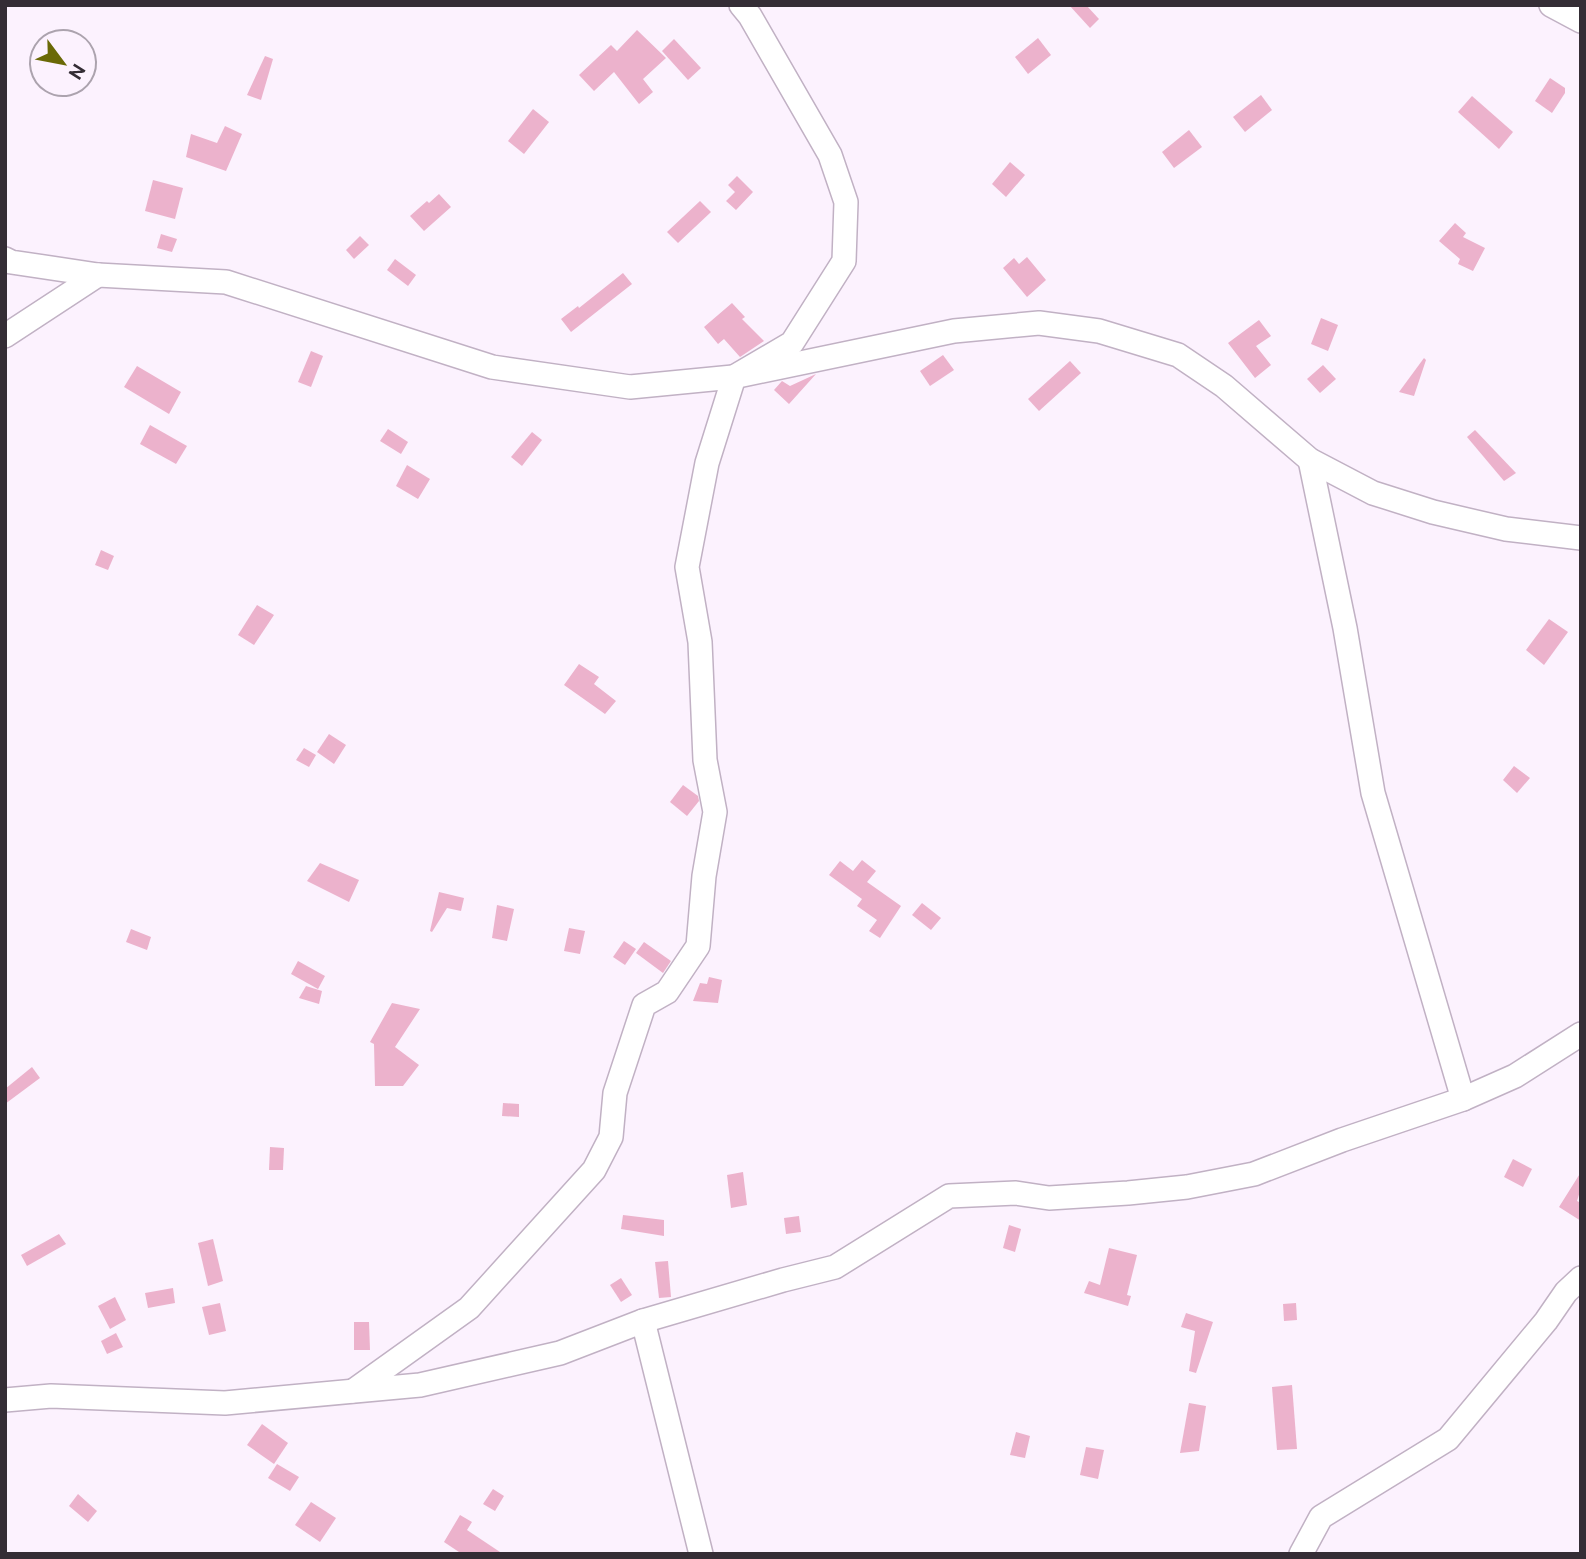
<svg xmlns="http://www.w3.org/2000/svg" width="1586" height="1559" viewBox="0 0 1586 1559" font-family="Ubuntu,sans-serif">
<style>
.building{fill:#ecb2cc}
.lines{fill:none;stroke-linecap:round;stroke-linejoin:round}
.minor-casing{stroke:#c1b1c4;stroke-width:26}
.minor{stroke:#fff;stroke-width:23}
</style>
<rect width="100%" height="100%" fill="#fcf2fe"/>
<g class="building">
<polygon points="1069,5 1086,5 1099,19 1090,28"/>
<polygon points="637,30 666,58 643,79 653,92 639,104 614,72 594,91 579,75 611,45 617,51"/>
<polygon points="1038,38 1051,55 1028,74 1015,57"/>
<polygon points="674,39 701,68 688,80 662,51"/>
<polygon points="265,56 273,59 261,100 247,95"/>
<polygon points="1550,78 1565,88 1565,93 1552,113 1535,101"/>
<polygon points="1261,95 1272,110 1245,132 1233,117"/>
<polygon points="1472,96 1513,132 1499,149 1458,112"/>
<polygon points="533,109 549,122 524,154 508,141"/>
<polygon points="225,126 242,134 226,171 186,157 191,134 217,143"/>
<polygon points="1189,130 1202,147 1174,168 1162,152"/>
<polygon points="1010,162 1025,175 1006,197 992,184"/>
<polygon points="737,176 753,192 736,210 726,201 735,192 728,185"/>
<polygon points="153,180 183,188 175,219 145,211"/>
<polygon points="439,194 451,207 424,231 410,216 427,201 429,203"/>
<polygon points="700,201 711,212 678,243 667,232"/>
<polygon points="1455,223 1466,233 1463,237 1485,248 1473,271 1458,264 1460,259 1439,241"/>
<polygon points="161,234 177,239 172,252 157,248"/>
<polygon points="360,236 369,245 354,259 346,250"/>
<polygon points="1027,257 1046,280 1027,297 1003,268 1014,258 1019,264"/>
<polygon points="395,259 416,275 408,286 387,270"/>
<polygon points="623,273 632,284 571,332 561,319 578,306 579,308"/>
<polygon points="732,303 745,317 742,319 764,341 740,357 724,339 718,344 704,327"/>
<polygon points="1321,318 1338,325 1328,351 1311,344"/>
<polygon points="1259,320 1271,336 1256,346 1271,365 1255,378 1228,343"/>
<polygon points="311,351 323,356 311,387 298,382"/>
<polygon points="943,355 954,370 930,386 920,371"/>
<polygon points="1424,358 1426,360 1414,396 1399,392"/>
<polygon points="1070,361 1081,373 1039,411 1028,399"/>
<polygon points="1323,365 1336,379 1320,393 1307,379"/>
<polygon points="137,366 181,392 169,414 124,387"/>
<polygon points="816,374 789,404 774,390 782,381 790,386"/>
<polygon points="150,425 187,446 176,464 140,444"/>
<polygon points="388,429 408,442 401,454 380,441"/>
<polygon points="1475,430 1516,473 1504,481 1467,437"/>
<polygon points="532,432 542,440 522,466 511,457"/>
<polygon points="407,465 430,479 418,499 396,486"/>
<polygon points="101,550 114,556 108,570 95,565"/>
<polygon points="257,605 274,615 254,645 238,635"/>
<polygon points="1549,619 1568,632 1544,665 1526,650"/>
<polygon points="579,664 599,677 594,684 616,701 605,714 564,685"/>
<polygon points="329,734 346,745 334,764 317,752"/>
<polygon points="304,748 316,755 309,767 296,760"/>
<polygon points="1514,766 1530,778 1517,793 1503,780"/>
<polygon points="683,785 698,796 699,801 687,816 670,802"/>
<polygon points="862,860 876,871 867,882 901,906 880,938 869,931 877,920 857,906 862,899 829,875 840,861 853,871"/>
<polygon points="320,863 359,880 349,902 307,881"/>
<polygon points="439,892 464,898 461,911 447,908 432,932 430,931"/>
<polygon points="922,903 941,918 931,930 912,915"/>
<polygon points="497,905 514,909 507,941 492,938"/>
<polygon points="569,928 585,931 580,954 564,951"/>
<polygon points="131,929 151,937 147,950 126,942"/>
<polygon points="624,941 636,949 625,965 613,957"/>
<polygon points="644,942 671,961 663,973 636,953"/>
<polygon points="298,961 325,976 318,989 291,974"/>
<polygon points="709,977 722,980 718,1003 693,1001 700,983 707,984"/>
<polygon points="306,986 322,991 319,1004 299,998"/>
<polygon points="392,1003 420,1009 395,1047 419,1065 403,1086 375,1086 374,1044 370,1042"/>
<polygon points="32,1067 40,1078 5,1104 5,1089"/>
<polygon points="503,1103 519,1104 519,1117 502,1116"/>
<polygon points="270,1147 284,1148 283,1170 269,1170"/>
<polygon points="1513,1159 1532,1169 1523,1187 1504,1177"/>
<polygon points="743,1172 747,1205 731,1208 727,1175"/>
<polygon points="1581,1172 1581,1188 1577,1201 1581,1203 1581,1221 1559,1207"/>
<polygon points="623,1215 664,1220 664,1236 621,1229"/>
<polygon points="799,1216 801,1232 786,1234 784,1218"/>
<polygon points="1009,1225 1021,1229 1015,1252 1003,1248"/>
<polygon points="59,1234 66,1244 27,1266 21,1255"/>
<polygon points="213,1239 223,1281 208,1286 198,1243"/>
<polygon points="1109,1248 1137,1255 1127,1295 1131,1296 1128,1306 1084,1293 1089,1281 1100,1285"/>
<polygon points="668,1261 671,1297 659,1298 655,1262"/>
<polygon points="621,1278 632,1295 621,1302 610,1285"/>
<polygon points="173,1288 175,1303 148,1308 145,1293"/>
<polygon points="115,1297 126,1320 110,1329 98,1306"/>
<polygon points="220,1303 226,1331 209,1335 202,1307"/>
<polygon points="1296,1303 1297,1320 1284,1321 1283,1304"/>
<polygon points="1186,1313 1213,1322 1196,1373 1189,1371 1195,1331 1181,1327"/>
<polygon points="354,1322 369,1322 370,1350 354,1350"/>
<polygon points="116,1333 123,1347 107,1354 101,1341"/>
<polygon points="1292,1385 1297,1449 1277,1450 1272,1387"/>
<polygon points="1189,1403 1206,1406 1199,1451 1180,1453"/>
<polygon points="262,1424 288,1443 274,1464 247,1445"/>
<polygon points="1016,1432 1030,1436 1025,1458 1010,1455"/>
<polygon points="1086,1447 1104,1450 1098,1479 1080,1475"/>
<polygon points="277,1464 299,1477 290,1491 268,1478"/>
<polygon points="493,1489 504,1496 495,1511 483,1504"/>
<polygon points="78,1494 97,1511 88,1522 69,1506"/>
<polygon points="311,1502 336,1518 320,1542 295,1525"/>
<polygon points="460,1515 472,1522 467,1530 503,1554 462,1554 444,1542"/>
</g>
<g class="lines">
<defs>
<g id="minor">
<polyline points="1551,5 1581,21"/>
<polyline points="5,259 11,262 98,275 226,282 492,367 630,387 733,377 954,331 1039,323 1099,331 1178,355 1224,386 1310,460 1373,493 1433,512 1506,529 1581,538"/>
<polyline points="5,336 98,275"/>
<polyline points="1310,460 1345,628 1373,793 1463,1099"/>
<polyline points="643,1321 701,1554"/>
<polyline points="353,1391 469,1308 594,1170 611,1137 615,1093 644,1005 667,992 698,946 704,876 715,812 705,760 700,642 687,567 707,463 734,377 792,343 844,261 846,202 830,155 750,16 741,5"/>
<polyline points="5,1400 51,1396 225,1403 420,1385 560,1353 643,1321 783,1280 835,1267 949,1196 1016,1193 1049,1198 1128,1193 1187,1187 1254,1174 1342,1140 1463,1099 1515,1076 1581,1034"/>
<polyline points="1301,1554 1321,1517 1448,1439 1546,1321 1566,1292 1581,1278"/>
</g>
</defs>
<use href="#minor" class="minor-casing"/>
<use href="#minor" class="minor"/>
</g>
<rect width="1586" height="1559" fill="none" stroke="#342d35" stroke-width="14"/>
<g transform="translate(63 63) rotate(122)"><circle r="33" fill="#fcf2fe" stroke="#aca3ae" stroke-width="2"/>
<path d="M0-5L12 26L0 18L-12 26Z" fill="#6a6906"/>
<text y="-10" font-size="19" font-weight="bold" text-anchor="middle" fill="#342d35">N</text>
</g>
</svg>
